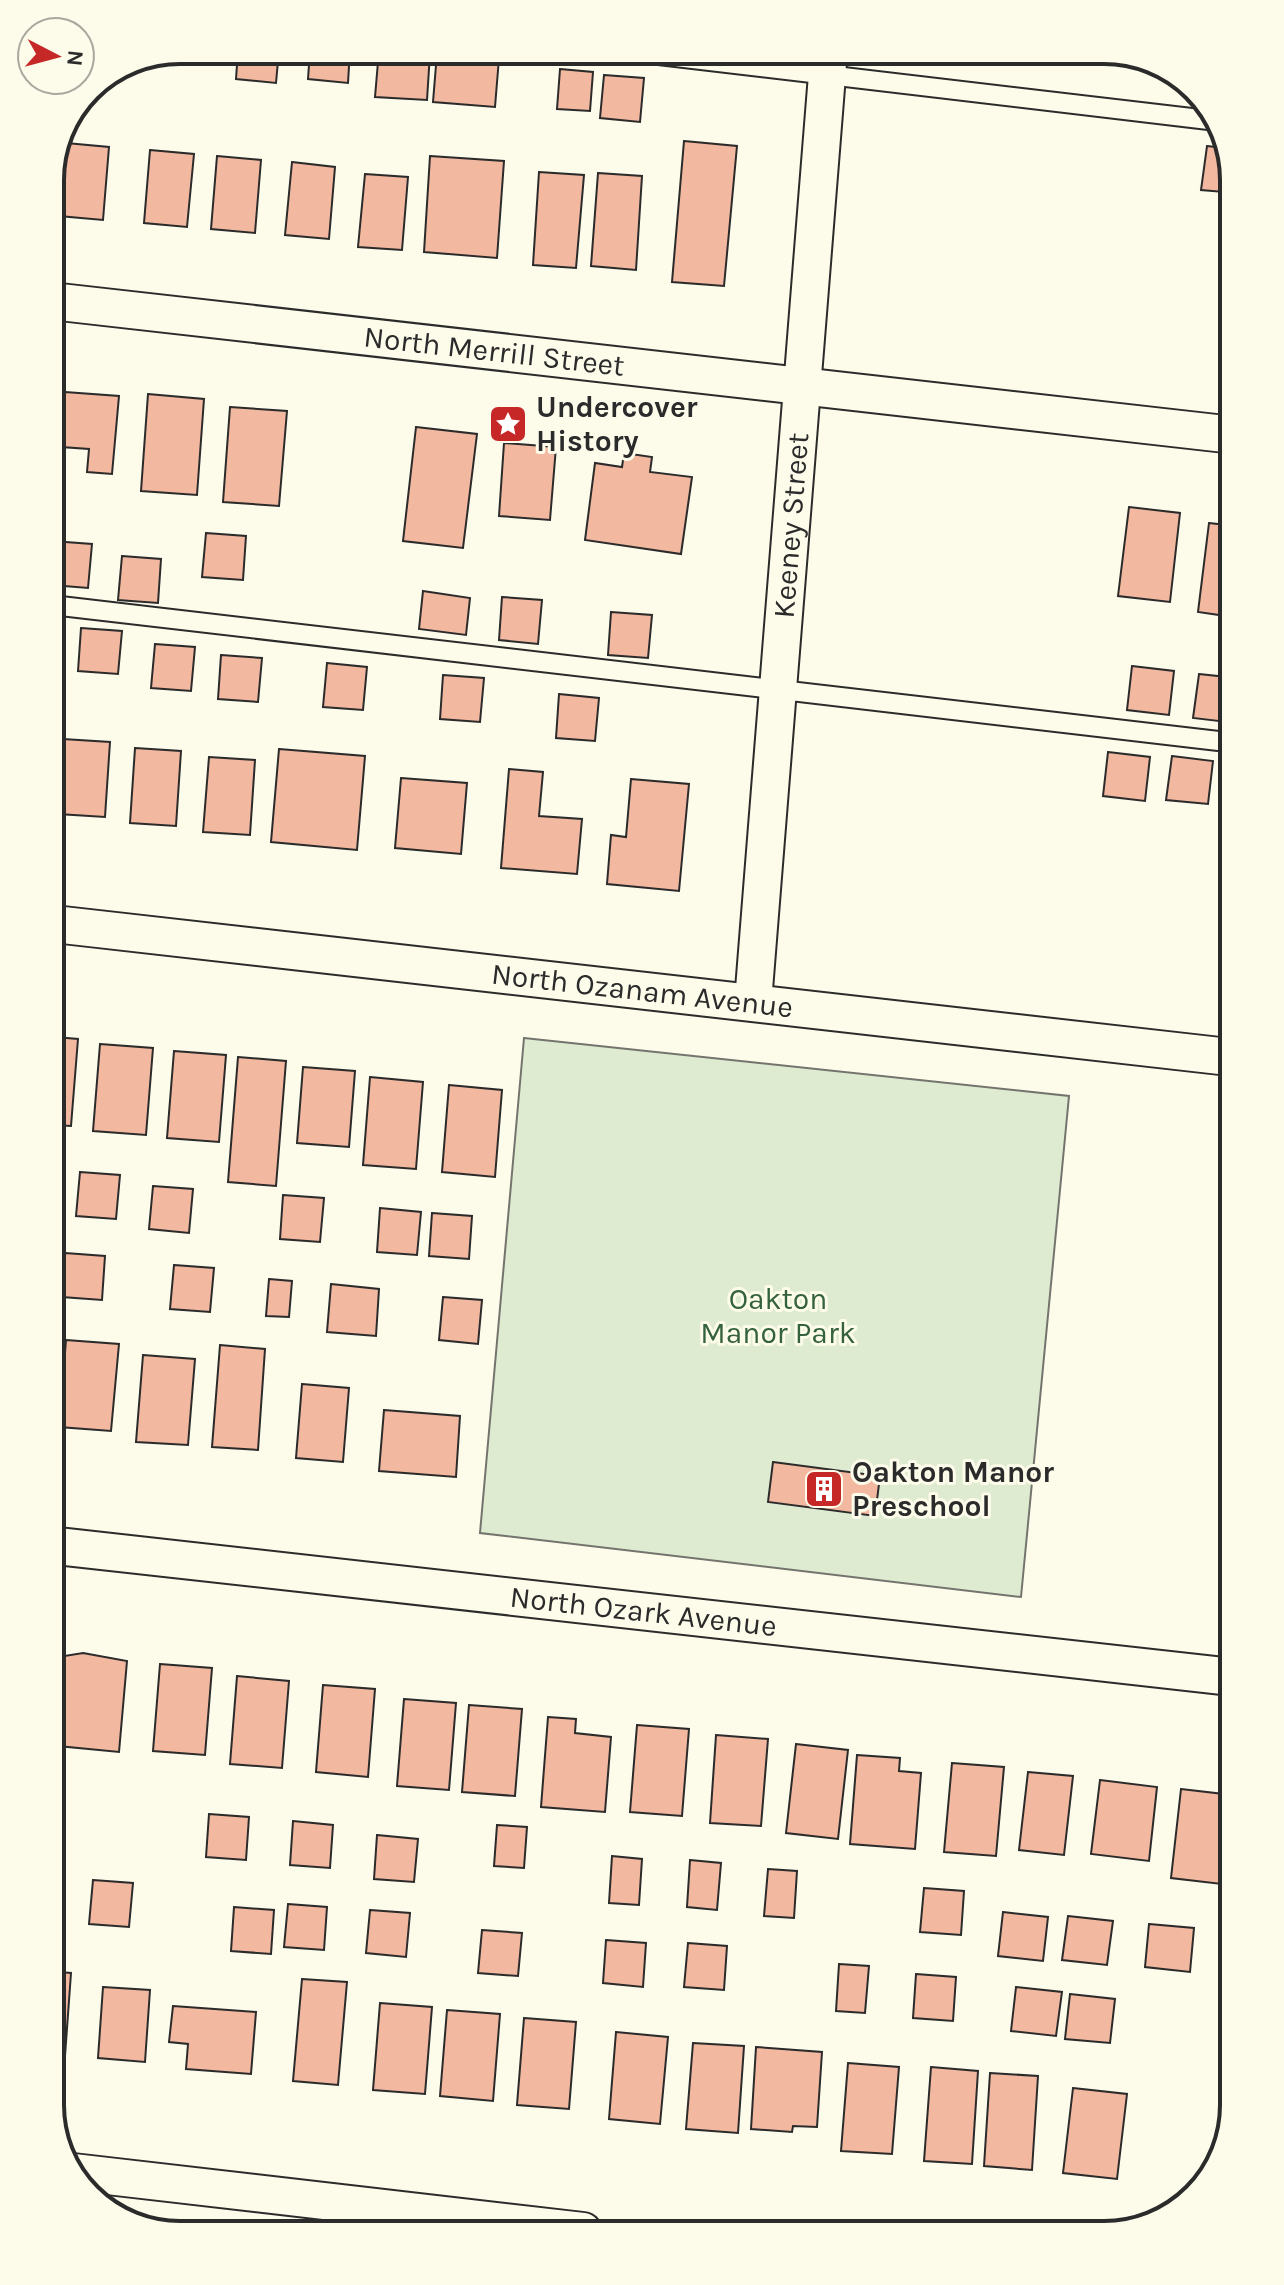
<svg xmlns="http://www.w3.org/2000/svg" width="1284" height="2285" viewBox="0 0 1284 2285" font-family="Karla,sans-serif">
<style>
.green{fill:#deebd1;stroke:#74746e;stroke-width:2}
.building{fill:#f2b8a0;stroke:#2b2b2b;stroke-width:2}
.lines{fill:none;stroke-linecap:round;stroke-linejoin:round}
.lane-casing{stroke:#2b2b2b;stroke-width:22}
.street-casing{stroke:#2b2b2b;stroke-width:40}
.lane{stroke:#fdfbea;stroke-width:18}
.street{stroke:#fdfbea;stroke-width:36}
.labels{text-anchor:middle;stroke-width:6;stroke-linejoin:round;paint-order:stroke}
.street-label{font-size:30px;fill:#2b2b2b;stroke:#fdfbea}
.poi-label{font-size:30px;font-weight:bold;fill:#2b2b2b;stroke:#fdfbea;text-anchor:start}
.park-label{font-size:30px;fill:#34623c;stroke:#fdfbea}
.rim{fill:none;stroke:#2b2b2b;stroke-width:4}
</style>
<rect width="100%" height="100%" fill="#fdfbea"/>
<polygon class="green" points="524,1038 1069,1096 1021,1597 480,1533"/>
<g class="building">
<polygon points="180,50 211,50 209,64 169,61 170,54"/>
<polygon points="238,50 279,50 276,83 236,79"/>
<polygon points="310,50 350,50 348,83 308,79"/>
<polygon points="379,50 430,53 427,100 375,97"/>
<polygon points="437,53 499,58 495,107 433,102"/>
<polygon points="560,69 593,72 590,111 557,109"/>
<polygon points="604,75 644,78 640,122 600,118"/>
<polygon points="684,141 737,146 724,286 672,282"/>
<polygon points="66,143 109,147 103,220 59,216"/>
<polygon points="1207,146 1224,148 1224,192 1201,190"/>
<polygon points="150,150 194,154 187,227 144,223"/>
<polygon points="217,156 261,160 255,233 211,229"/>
<polygon points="430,156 504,161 497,258 424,252"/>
<polygon points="292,162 335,167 329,239 285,235"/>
<polygon points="539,172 584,175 576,268 533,265"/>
<polygon points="598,173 642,176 636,270 591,266"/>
<polygon points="365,174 408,177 402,250 358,247"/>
<polygon points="65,392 119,396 112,474 87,472 89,449 61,447"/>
<polygon points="148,394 204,399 197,495 141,491"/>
<polygon points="230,407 287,411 279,506 223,502"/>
<polygon points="416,427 477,434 463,548 403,541"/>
<polygon points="504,443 556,447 550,520 499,516"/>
<polygon points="624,453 652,457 650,472 692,477 681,554 585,540 595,463 622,467"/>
<polygon points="1129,507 1180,513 1170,602 1118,596"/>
<polygon points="1209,523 1226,525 1226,616 1198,612"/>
<polygon points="206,533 246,536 243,580 202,577"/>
<polygon points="52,541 92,544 88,588 52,585"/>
<polygon points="122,556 161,559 158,603 118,600"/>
<polygon points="423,591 470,598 466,635 419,629"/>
<polygon points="502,597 542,600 538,644 499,640"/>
<polygon points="611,612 652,615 648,658 608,655"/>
<polygon points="81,628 122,631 118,674 78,671"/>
<polygon points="155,644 195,647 191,691 151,688"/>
<polygon points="221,655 262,658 258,702 218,699"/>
<polygon points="327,663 367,667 363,710 323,707"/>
<polygon points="1132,666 1174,671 1169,715 1127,710"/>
<polygon points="1199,674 1227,677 1227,722 1193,718"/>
<polygon points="443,675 484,678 480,722 440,719"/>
<polygon points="559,694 599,698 595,741 556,738"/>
<polygon points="63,739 110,742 105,817 58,814"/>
<polygon points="135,748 181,751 176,826 130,823"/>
<polygon points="279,749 365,756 357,850 271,842"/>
<polygon points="1108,752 1150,757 1145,801 1103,796"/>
<polygon points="1172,756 1213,761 1208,804 1166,800"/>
<polygon points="209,757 255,760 250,835 203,832"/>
<polygon points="509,769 543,772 539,816 582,819 577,874 501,868"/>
<polygon points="401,778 467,783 461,854 395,848"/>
<polygon points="631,779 689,784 679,891 607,884 611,835 626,837"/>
<polygon points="55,1037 78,1039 71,1126 55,1125"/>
<polygon points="100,1044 153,1048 146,1135 93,1131"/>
<polygon points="174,1051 226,1055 219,1142 167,1138"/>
<polygon points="238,1057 286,1061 276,1186 228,1182"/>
<polygon points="303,1067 355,1071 349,1147 297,1143"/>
<polygon points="370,1077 423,1082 416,1169 363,1165"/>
<polygon points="449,1085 502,1090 495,1177 442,1172"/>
<polygon points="55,1170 61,1171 57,1215 55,1214"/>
<polygon points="80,1172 120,1175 116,1219 76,1216"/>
<polygon points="153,1186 193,1189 189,1233 149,1229"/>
<polygon points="283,1195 324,1198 320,1242 280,1239"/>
<polygon points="380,1208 421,1212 417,1255 377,1252"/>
<polygon points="432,1213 472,1216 469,1259 429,1256"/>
<polygon points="65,1253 105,1256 102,1300 62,1297"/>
<polygon points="174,1265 214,1268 210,1312 170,1309"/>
<polygon points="269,1279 292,1281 289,1317 266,1316"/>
<polygon points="331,1284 379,1289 376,1336 327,1332"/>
<polygon points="443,1297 482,1300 478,1344 439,1340"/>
<polygon points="66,1340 119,1344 111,1431 59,1427"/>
<polygon points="220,1345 265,1349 258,1450 212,1447"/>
<polygon points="143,1355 195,1359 188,1445 136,1442"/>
<polygon points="302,1384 349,1388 343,1462 296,1458"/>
<polygon points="384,1410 460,1416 456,1477 379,1471"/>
<polygon points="773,1462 880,1476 875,1516 768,1502"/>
<polygon points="83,1653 127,1661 119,1752 58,1746 58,1657"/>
<polygon points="160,1664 212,1668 205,1755 153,1751"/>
<polygon points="237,1676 289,1681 282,1768 230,1764"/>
<polygon points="323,1685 375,1689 368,1777 316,1772"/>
<polygon points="404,1699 456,1703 449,1790 397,1786"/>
<polygon points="469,1705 522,1709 515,1796 462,1792"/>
<polygon points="548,1717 576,1719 575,1733 611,1737 605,1812 541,1807"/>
<polygon points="637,1725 689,1729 682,1816 630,1812"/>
<polygon points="716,1735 768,1739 761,1826 710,1823"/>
<polygon points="796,1744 848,1750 838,1839 786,1833"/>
<polygon points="857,1755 900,1758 899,1771 921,1773 915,1849 850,1844"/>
<polygon points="952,1763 1004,1767 996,1856 944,1852"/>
<polygon points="1028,1772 1073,1776 1064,1855 1019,1850"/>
<polygon points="1100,1780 1157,1787 1149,1861 1091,1854"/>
<polygon points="1181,1789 1232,1795 1230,1885 1171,1878"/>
<polygon points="209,1814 249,1817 246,1860 206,1857"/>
<polygon points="293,1821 333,1825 330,1868 290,1865"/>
<polygon points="497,1825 527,1827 524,1868 494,1866"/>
<polygon points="377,1835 418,1839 414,1882 374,1879"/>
<polygon points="612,1856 642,1859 639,1905 609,1903"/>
<polygon points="690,1860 721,1863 717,1910 687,1907"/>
<polygon points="768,1869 797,1871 794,1918 764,1916"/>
<polygon points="93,1880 133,1883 129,1927 89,1924"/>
<polygon points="924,1888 964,1891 961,1935 920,1932"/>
<polygon points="288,1904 327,1907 324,1950 284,1947"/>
<polygon points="234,1907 274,1910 271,1954 231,1951"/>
<polygon points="370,1910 410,1913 406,1957 366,1953"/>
<polygon points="1003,1912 1048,1917 1043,1961 998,1956"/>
<polygon points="1068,1916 1113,1921 1107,1965 1062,1960"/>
<polygon points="1149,1924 1194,1928 1190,1972 1145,1967"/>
<polygon points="482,1930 522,1933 518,1976 478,1973"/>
<polygon points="606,1940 646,1943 643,1987 603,1983"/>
<polygon points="688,1943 727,1946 724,1990 684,1987"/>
<polygon points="839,1964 869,1966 865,2013 836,2011"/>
<polygon points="59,1972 71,1973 65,2056 60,2056"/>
<polygon points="916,1974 956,1977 953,2021 913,2018"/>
<polygon points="302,1979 347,1982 338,2085 293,2081"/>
<polygon points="103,1987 150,1990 145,2062 98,2058"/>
<polygon points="1016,1987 1062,1992 1056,2036 1011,2031"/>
<polygon points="1070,1994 1115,1999 1110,2043 1065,2039"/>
<polygon points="380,2003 432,2007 425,2094 373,2090"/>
<polygon points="173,2006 256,2012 251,2074 186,2069 188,2044 169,2042"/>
<polygon points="447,2010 500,2014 493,2101 440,2096"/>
<polygon points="524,2018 576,2022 569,2109 517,2105"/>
<polygon points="616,2032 668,2037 660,2124 609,2119"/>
<polygon points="693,2043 744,2046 738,2133 686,2129"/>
<polygon points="756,2047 822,2052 817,2127 793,2126 792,2132 751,2129"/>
<polygon points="848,2063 899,2067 892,2154 841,2151"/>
<polygon points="931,2067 978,2071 972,2164 924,2161"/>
<polygon points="990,2073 1038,2076 1032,2170 984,2166"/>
<polygon points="1073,2088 1127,2094 1117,2179 1063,2173"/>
</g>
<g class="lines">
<defs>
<g id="lane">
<polyline points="616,50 1217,121"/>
<polyline points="52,605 1227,742"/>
</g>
<g id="street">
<path id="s1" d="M51 301 1225 434"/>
<path id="s2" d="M54 924 1229 1057"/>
<path id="s3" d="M753 1002 829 50"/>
<path id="s4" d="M57 1546 1232 1677"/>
<polyline points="73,2172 583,2231"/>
</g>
</defs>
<use href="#lane" class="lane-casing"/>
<use href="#street" class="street-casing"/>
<use href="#lane" class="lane"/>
<use href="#street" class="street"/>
</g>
<defs>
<symbol id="sight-square" viewBox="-11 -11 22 22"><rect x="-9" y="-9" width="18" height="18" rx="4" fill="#c62828" stroke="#fdfbea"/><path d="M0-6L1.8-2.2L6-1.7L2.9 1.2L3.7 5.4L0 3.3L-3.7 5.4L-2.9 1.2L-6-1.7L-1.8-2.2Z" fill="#fff"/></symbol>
<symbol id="building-square" viewBox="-11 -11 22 22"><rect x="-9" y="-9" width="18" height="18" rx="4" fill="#c62828" stroke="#fdfbea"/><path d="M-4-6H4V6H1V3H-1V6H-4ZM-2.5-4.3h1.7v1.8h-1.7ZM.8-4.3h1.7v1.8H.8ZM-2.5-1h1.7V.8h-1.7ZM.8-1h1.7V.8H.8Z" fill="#fff"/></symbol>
</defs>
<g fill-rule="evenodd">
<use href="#sight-square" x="486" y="402" width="44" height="44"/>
<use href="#building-square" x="802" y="1467" width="44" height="44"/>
</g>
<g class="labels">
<g class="street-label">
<text dy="10" stroke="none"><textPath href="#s1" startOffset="446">North Merrill Street</textPath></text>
<text dy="10" stroke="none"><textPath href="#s3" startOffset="478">Keeney Street</textPath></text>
<text dy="10" stroke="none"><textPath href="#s2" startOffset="592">North Ozanam Avenue</textPath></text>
<text dy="10" stroke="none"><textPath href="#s4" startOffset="590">North Ozark Avenue</textPath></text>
</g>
<g class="poi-label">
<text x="536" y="417">Undercover<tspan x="536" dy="34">History</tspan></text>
<text x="852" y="1482">Oakton Manor<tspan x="852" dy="34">Preschool</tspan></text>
</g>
<g class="park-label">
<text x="778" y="1309">Oakton<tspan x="778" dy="34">Manor Park</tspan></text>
</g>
</g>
<path d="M0 0H1284V2285H0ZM180 64H1104A116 116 0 0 1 1220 180V2105A116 116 0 0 1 1104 2221H180A116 116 0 0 1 64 2105V180A116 116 0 0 1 180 64Z" fill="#fdfbea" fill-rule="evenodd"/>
<path class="rim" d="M180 64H1104A116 116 0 0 1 1220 180V2105A116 116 0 0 1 1104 2221H180A116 116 0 0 1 64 2105V180A116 116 0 0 1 180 64Z"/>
<g transform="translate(56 56) rotate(96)"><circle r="38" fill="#fdfbea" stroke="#a9a89e" stroke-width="2"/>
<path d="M0-6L14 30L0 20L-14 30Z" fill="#c62828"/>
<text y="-12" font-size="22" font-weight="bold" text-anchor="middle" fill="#2b2b2b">N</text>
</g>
</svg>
